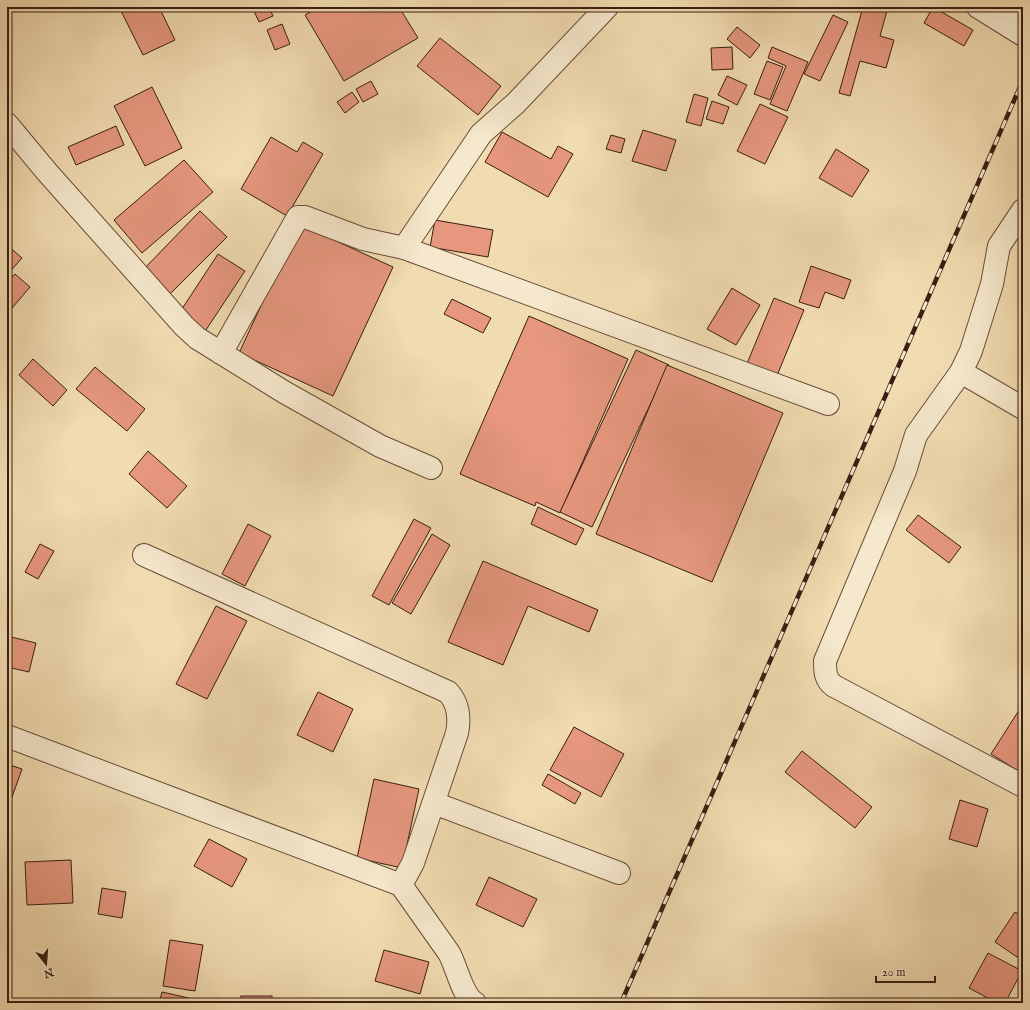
<svg xmlns="http://www.w3.org/2000/svg" width="1030" height="1010" viewBox="0 0 1030 1010" font-family="'IM FELL English',serif">
<style>
.building{fill:#e6977e;stroke:#381e13}
.lines{fill:none;stroke-linecap:round;stroke-linejoin:round}
.minor-casing{stroke:#664d3a;stroke-width:24}
.minor{stroke:#f6e8cc;stroke-width:22}
.rail-casing{stroke:#381e13;stroke-width:4.5}
.rail{stroke:#f6e8cc;stroke-width:3;stroke-dasharray:9;stroke-linecap:butt}
</style>
<rect width="100%" height="100%" fill="#f1dbb0"/>
<filter id="stains"><feTurbulence type="fractalNoise" baseFrequency=".005" numOctaves="4"/><feColorMatrix values="0 0 0 0 .2 0 0 0 0 .09 0 0 0 0 .02 0 0 0 .5 -.17"/></filter>
<radialGradient id="worn" r=".72"><stop offset=".6" stop-color="#630" stop-opacity="0"/><stop offset="1" stop-color="#630" stop-opacity=".3"/></radialGradient>
<g class="building">
<polygon points="119,7 159,7 175,40 143,55"/>
<polygon points="262,7 269,7 273,16 259,22 254,11"/>
<polygon points="319,7 399,7 418,38 344,81 305,15"/>
<polygon points="863,7 888,7 880,36 894,40 886,68 860,61 850,96 839,93"/>
<polygon points="933,7 973,30 964,46 924,23"/>
<polygon points="833,15 848,22 820,81 804,74"/>
<polygon points="282,24 290,44 275,50 267,30"/>
<polygon points="737,27 760,45 750,58 727,39"/>
<polygon points="440,38 501,86 478,115 417,66"/>
<polygon points="732,47 733,69 712,70 711,48"/>
<polygon points="772,47 808,62 787,111 770,104 786,66 768,58"/>
<polygon points="767,61 783,67 770,100 754,94"/>
<polygon points="727,76 747,85 737,105 718,95"/>
<polygon points="371,81 378,94 363,102 356,89"/>
<polygon points="152,87 182,148 145,166 114,106"/>
<polygon points="352,92 359,102 345,113 337,102"/>
<polygon points="694,94 708,98 701,126 686,122"/>
<polygon points="712,101 729,107 723,124 706,119"/>
<polygon points="760,104 788,117 765,164 737,151"/>
<polygon points="116,126 124,145 76,165 68,147"/>
<polygon points="643,130 676,140 666,171 632,161"/>
<polygon points="502,132 551,159 558,146 573,154 548,197 485,162"/>
<polygon points="611,135 625,139 621,153 606,149"/>
<polygon points="271,137 297,152 303,142 323,154 287,216 241,189"/>
<polygon points="836,149 869,170 852,197 819,178"/>
<polygon points="184,160 213,192 142,253 114,220"/>
<polygon points="200,211 227,237 167,297 141,272"/>
<polygon points="435,220 493,230 488,257 430,247"/>
<polygon points="299,224 393,267 333,396 239,353"/>
<polygon points="7,245 22,258 7,275"/>
<polygon points="218,254 245,271 200,339 174,321"/>
<polygon points="811,266 851,280 844,299 825,292 819,308 799,302"/>
<polygon points="15,274 30,287 7,314 7,283"/>
<polygon points="732,288 760,305 736,345 707,329"/>
<polygon points="774,298 804,310 776,378 746,366"/>
<polygon points="452,299 491,318 483,333 444,314"/>
<polygon points="529,316 628,359 560,513 536,502 535,506 460,474"/>
<polygon points="636,350 669,365 592,527 560,512"/>
<polygon points="33,359 67,390 53,406 19,375"/>
<polygon points="667,365 783,413 712,582 596,534"/>
<polygon points="95,367 145,409 127,431 76,389"/>
<polygon points="148,451 187,486 167,508 129,474"/>
<polygon points="538,507 584,529 576,545 531,524"/>
<polygon points="918,515 961,547 949,563 906,530"/>
<polygon points="414,519 431,528 389,605 372,596"/>
<polygon points="248,524 271,536 245,586 222,574"/>
<polygon points="432,534 450,545 411,614 392,603"/>
<polygon points="40,544 54,551 38,579 25,572"/>
<polygon points="483,561 598,610 589,632 528,606 503,665 448,642"/>
<polygon points="216,606 247,621 207,699 176,684"/>
<polygon points="7,636 36,643 29,672 7,667"/>
<polygon points="318,692 353,709 333,752 297,735"/>
<polygon points="1023,704 1023,774 991,754"/>
<polygon points="574,727 624,754 601,797 550,770"/>
<polygon points="802,751 872,807 855,828 785,772"/>
<polygon points="7,764 22,769 7,811"/>
<polygon points="548,774 581,793 575,804 542,785"/>
<polygon points="374,779 419,789 402,868 357,858"/>
<polygon points="960,800 988,809 977,847 949,839"/>
<polygon points="209,839 247,859 232,887 194,866"/>
<polygon points="71,860 73,903 27,905 25,862"/>
<polygon points="489,877 537,899 523,927 476,905"/>
<polygon points="102,888 126,892 122,918 98,914"/>
<polygon points="1015,912 1023,917 1023,961 995,942"/>
<polygon points="170,940 203,945 195,991 163,986"/>
<polygon points="384,950 429,962 420,994 375,981"/>
<polygon points="988,953 1022,971 1005,1003 997,1003 969,988"/>
<polygon points="162,992 193,999 192,1003 159,1003"/>
<rect x="241" y="996" width="31" height="7"/>
</g>
<g class="lines">
<defs>
<g id="minor">
<polyline points="978,7 1023,35"/>
<polyline points="1011,27 1020,7"/>
<polyline points="7,124 47,172 184,326 197,338 284,392 380,446 431,468"/>
<path d="M1023 210 999 246 992 284 971 351 961 372 916 435 905 471 825 661C825 671 825 680 834 686L1023 786"/>
<polyline points="404,248 481,134 516,103 607,7"/>
<polyline points="221,353 298,217 305,217 363,239 404,248 828,404"/>
<polyline points="961,372 1023,408"/>
<path d="M144 555 448 692C459 704 460 718 457 733L413 863 401 885"/>
<path d="M7 736 401 885 449 953C457 967 462 996 475 1003"/>
<polyline points="434,803 619,873"/>
</g>
</defs>
<use href="#minor" class="minor-casing"/>
<use href="#minor" class="minor"/>
<defs>
<polyline id="rail" points="621,1003 1023,80"/>
</defs>
<use href="#rail" class="rail-casing"/>
<use href="#rail" class="rail"/>
</g>
<rect width="1030" height="1010" fill="none" stroke="#f1dbb0" stroke-width="24"/>
<rect x="8" y="8" width="1014" height="994" fill="none" stroke="#381e13" stroke-width="2"/>
<rect x="12" y="12" width="1006" height="986" fill="none" stroke="#381e13"/>
<g transform="translate(46 964) rotate(163)" stroke="#f6e8cc" stroke-width="3" paint-order="stroke">
<path d="M0-3L7 15L0 10L-7 15Z" fill="#381e13"/>
<text y="-6" font-size="11" font-weight="bold" text-anchor="middle" fill="#381e13">N</text>
</g>
<path d="M876 976v6h59v-6" fill="none" stroke="#381e13" stroke-width="2"/>
<text x="882" y="976" font-size="12" fill="#381e13" stroke="#f6e8cc" stroke-width="3" paint-order="stroke">20 m</text>
<rect width="100%" height="100%" filter="url(#stains)"/>
<rect width="100%" height="100%" fill="url(#worn)"/>
</svg>
